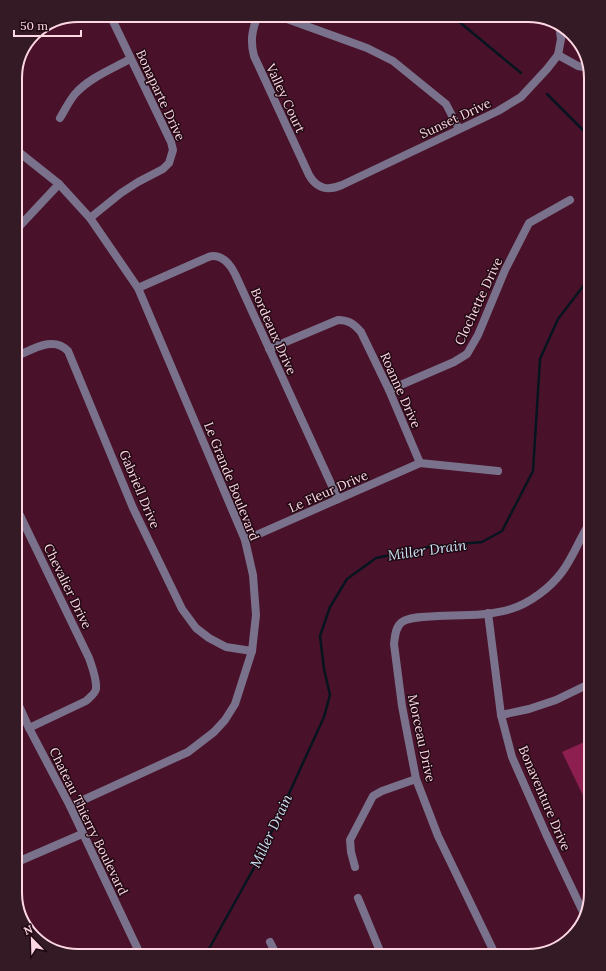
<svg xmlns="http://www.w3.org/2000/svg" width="606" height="971" viewBox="0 0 606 971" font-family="Lora,serif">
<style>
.green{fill:#8c1e50}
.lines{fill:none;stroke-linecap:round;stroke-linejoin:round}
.stream{stroke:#05141e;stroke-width:2.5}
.minor{stroke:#7a728c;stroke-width:8}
.labels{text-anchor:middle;stroke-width:3;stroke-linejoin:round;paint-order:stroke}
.street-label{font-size:13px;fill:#fdd8e3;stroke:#210913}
.water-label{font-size:14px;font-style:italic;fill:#cbe5f7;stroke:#210913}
.rim{fill:none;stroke:#fdd8e3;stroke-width:2}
</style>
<rect width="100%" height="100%" fill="#4a122a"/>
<polygon class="green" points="591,739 591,812 562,752"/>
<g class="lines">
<g class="stream">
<polyline points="451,15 521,73"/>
<polyline points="547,94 591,138"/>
<polyline points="205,956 260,857 324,717 330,695 324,669 320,636 330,607 347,579 376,558 429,547 482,542 502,531 533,471 540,359 558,319 591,276"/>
</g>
<g class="minor">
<path d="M258 15C252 30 250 41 254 56L309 175C317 189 328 191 342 185L498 111 521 97 547 69 558 55 561 39 559 24"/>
<polyline points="276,15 367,48 393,61 446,104 459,129"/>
<polyline points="558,55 578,66 589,68"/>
<path d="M60 118C65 110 69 101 75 94 89 78 112 69 130 59"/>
<polyline points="15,149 59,184 90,218 138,288 245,540 253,575 256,615 252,651 235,704 225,720 214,732 188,752 70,806"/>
<polyline points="90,218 121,193 138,182 163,169 169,163 173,150 171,142 110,15"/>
<polyline points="15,231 59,184"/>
<path d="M138 288 204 259C206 258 210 256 213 256 224 256 231 266 235 274L338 499"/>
<path d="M269 349 338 320C349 320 354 324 361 332L389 390 420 463"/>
<path d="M15 357C32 350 53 335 68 351L133 508 182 609 196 628 209 638 226 647 252 651"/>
<polyline points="389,390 454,362 467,354 478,335 505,270 529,223 570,200"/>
<path d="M15 505 89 658C92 667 97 679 96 689 95 694 89 698 86 701L29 728"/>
<polyline points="245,540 420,463 498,471"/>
<polyline points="488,613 501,715 512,757 546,834 585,916"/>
<polyline points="15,697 29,728 70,806 141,956"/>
<polyline points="501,715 529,709 556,700 591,683"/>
<polyline points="15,863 82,834"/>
<polyline points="355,867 351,852 350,840 373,796 382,791 416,779"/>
<polyline points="358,898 382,956"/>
<polyline points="17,903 29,929"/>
<polyline points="270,942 277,956"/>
<path d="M496 956 438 836 416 779 402 706 394 644C395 637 395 627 402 622 411 616 428 617 438 616 462 615 488 616 511 609 530 603 550 588 562 572 574 556 580 537 591 521"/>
</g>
</g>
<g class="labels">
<g class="street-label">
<text transform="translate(161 95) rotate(65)" y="5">Bonaparte Drive</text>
<text transform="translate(286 98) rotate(65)" y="5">Valley Court</text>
<text transform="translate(455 118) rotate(-25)" y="5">Sunset Drive</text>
<text transform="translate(478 301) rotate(-65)" y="5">Clochette Drive</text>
<text transform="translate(274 331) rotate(66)" y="5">Bordeaux Drive</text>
<text transform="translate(401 390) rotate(66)" y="5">Roanne Drive</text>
<text transform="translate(232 481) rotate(68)" y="5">Le Grande Boulevard</text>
<text transform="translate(140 489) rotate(67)" y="5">Gabriell Drive</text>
<text transform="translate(328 491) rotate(-24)" y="5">Le Fleur Drive</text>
<text transform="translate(68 586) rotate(64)" y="5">Chevalier Drive</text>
<text transform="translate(422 738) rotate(78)" y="5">Morceau Drive</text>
<text transform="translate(545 798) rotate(67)" y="5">Bonaventure Drive</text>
<text transform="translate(89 821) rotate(64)" y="5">Chateau Thierry Boulevard</text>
</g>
<g class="water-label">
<text transform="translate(427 550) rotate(-8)" y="5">Miller Drain</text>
<text transform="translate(271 831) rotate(-65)" y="5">Miller Drain</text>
</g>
</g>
<path d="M0 0H606V971H0ZM78 22H528A56 56 0 0 1 584 78V893A56 56 0 0 1 528 949H78A56 56 0 0 1 22 893V78A56 56 0 0 1 78 22Z" fill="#331a24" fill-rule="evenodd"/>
<path class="rim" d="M78 22H528A56 56 0 0 1 584 78V893A56 56 0 0 1 528 949H78A56 56 0 0 1 22 893V78A56 56 0 0 1 78 22Z"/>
<g transform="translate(32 939) rotate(337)" stroke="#210913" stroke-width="3" paint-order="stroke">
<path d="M0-3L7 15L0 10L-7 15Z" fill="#fdd8e3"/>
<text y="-6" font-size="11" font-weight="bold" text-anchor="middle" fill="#fdd8e3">N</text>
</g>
<path d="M14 30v6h67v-6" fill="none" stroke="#fdd8e3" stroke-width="2"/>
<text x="20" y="30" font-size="12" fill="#fdd8e3" stroke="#210913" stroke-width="3" paint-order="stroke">50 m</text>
</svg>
